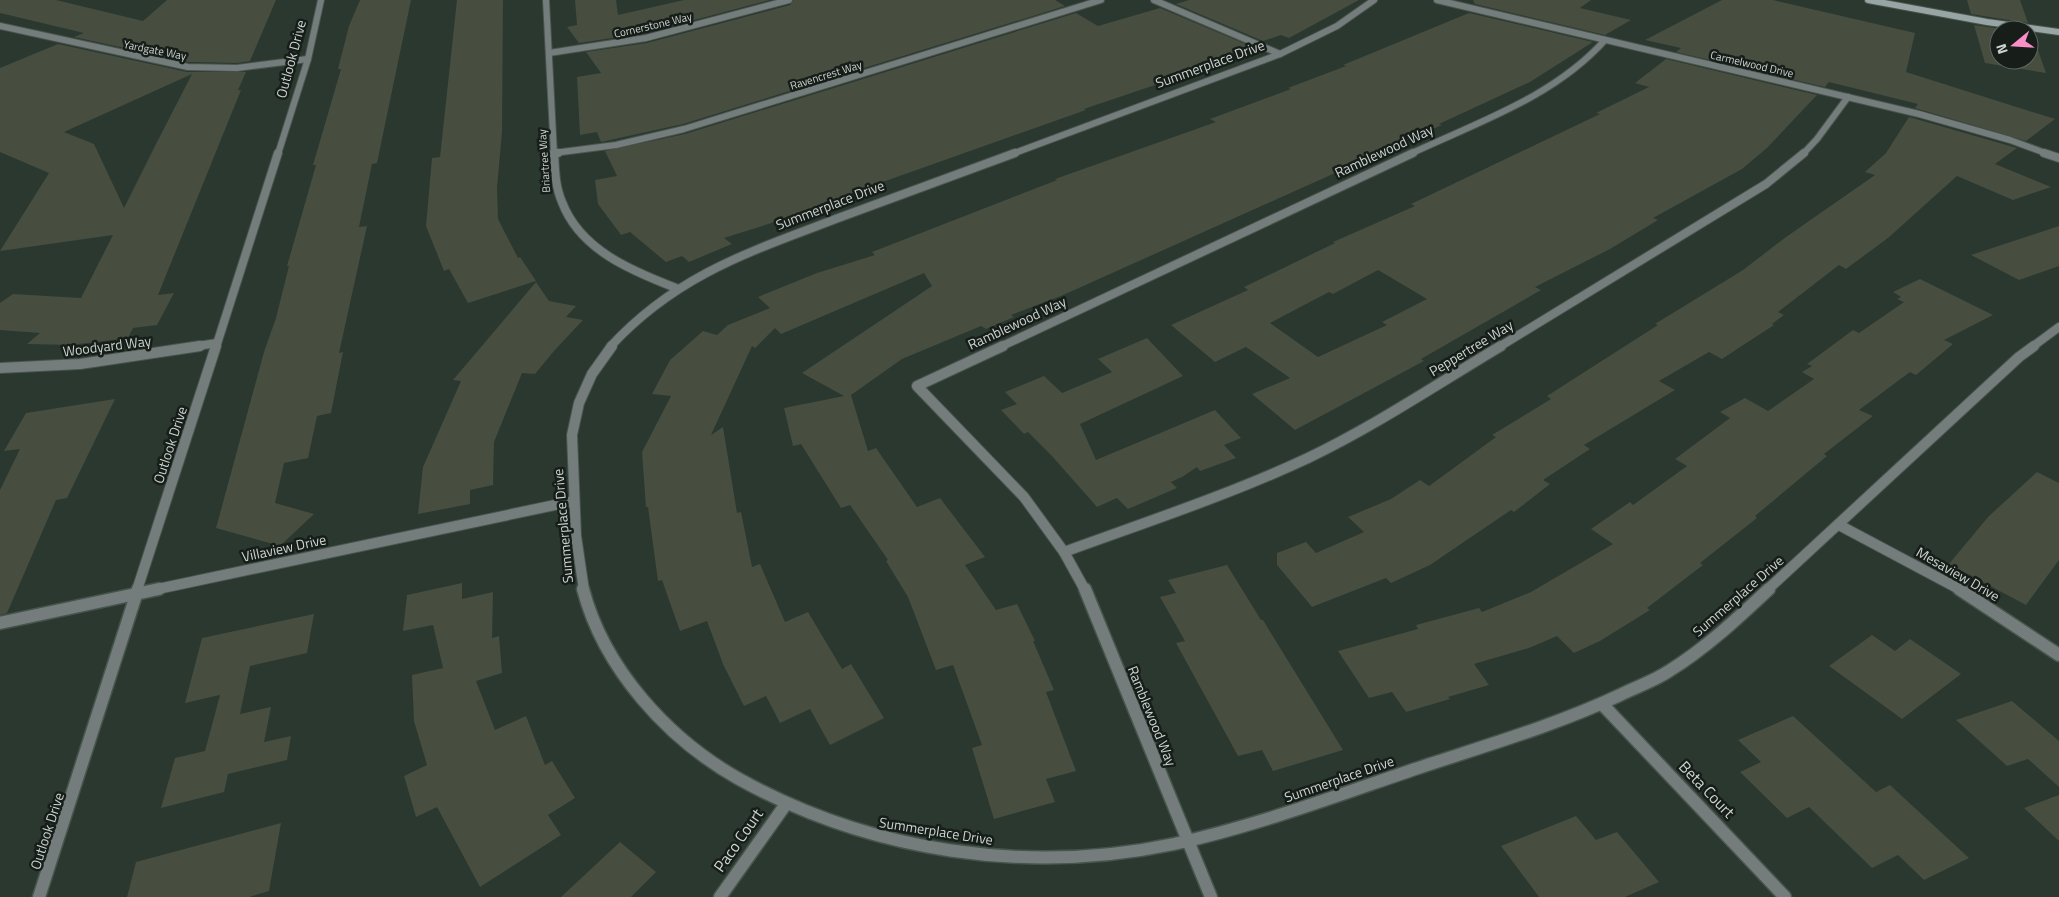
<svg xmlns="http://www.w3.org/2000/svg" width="2059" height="897" viewBox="0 0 2059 897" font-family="'Titillium Web',sans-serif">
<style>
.building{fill:#474d3f;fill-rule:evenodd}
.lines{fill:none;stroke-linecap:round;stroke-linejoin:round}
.street-far3-casing{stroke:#47544d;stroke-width:8}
.street-far2-casing{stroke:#47544d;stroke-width:10}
.street-far1-casing{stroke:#47544d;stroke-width:12}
.street-casing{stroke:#47544d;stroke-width:15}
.secondary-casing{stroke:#47544d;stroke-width:8}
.street-far3{stroke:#747d7c;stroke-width:6}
.street-far2{stroke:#747d7c;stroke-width:8}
.street-far1{stroke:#747d7c;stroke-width:10}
.street{stroke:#747d7c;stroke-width:12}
.secondary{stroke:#97a5a5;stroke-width:6}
.labels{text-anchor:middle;stroke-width:5;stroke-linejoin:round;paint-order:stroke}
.far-street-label{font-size:11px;fill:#ccd5d0;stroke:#171e1a}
.street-label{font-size:14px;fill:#ccd5d0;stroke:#171e1a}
.near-street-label{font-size:16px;fill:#ccd5d0;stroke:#171e1a}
</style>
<rect width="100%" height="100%" fill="#2a3830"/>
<g class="building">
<polygon points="0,0 56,0 143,21 167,0 276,0 250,61 237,63 189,62 74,37 84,33 0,13"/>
<polygon points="360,0 411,0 377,163 372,164 359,227 367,226 339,353 343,352 331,413 317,416 308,458 284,463 275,503 314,514 280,546 216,528 264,352 276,318 289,266 287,266 316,165 313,165 341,69 338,69 349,26"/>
<polygon points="457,0 503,0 502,132 497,188 498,219 518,258 520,257 536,281 468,303 449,269 444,271 426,226 432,158 440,157"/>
<polygon points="575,0 616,0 618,15 684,0 770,0 645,33 579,43 567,27 577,25"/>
<polygon points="794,0 1055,0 1065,6 683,124 601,142 597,132 580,135 577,77 601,73 586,52 647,43 790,5"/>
<polygon points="1189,0 1359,0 1289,38 1281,35 1263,41 1176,4"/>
<polygon points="1473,0 1591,0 1580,8 1631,20 1605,35 1475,4"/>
<polygon points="1722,0 1773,0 1915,33 1906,72 2055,119 2026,141 1915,108 1918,104 1829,82 1825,87 1676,52 1681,48 1645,40"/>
<polygon points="1967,0 2020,0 2028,23 1971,14"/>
<polygon points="1160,8 1250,46 1221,57 1226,59 1155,83 1158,84 1084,109 1086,110 832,200 833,202 796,213 797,215 724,238 732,244 689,262 682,256 666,262 630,232 621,235 598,204 595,180 617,176 605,151 685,134 1076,13 1098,26"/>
<polygon points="1469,13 1593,42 1530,82 1439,124 1442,125 1061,296 1011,315 1014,317 986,329 981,326 902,359 851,395 868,451 876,448 917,507 940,498 985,557 965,565 996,610 1017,604 1035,641 1033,641 1054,690 1046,692 1076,771 1046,779 1055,802 994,819 972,748 982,745 953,665 936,670 908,597 886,561 888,560 850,505 841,508 801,444 793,446 784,408 844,396 802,373 932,286 924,273 781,334 775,328 755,348 752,346 711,435 723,427 737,513 741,512 752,567 760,564 785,622 808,612 842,669 851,664 884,718 830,745 810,709 780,723 766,696 744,706 723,664 707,621 680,631 662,580 658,581 648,507 646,507 642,452 671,396 652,394 670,360 703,331 717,335 728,325 770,308 758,297 817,273 875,255 872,252 1057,180 1055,179 1216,122 1210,119 1291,89 1288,88 1346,66 1343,65"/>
<polygon points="1974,25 2008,30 1999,30 1999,60 2029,60 2029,33 2032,33 2046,73 1985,63"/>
<path d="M58 44 187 72H246L238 90H241L158 295 174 293 157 325 133 328 128 338 71 345 27 344 40 333 0 330V303L13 294 81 298 113 235 0 251 49 173 0 152V68ZM192 74 156 144 124 208 94 144 64 132Z"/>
<path d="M1666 59 1817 95 1767 148 1742 169 1653 218 1658 220 1610 249 1535 287 1541 290 1421 359 1424 361 1295 430 1252 394 1290 378 1246 347 1215 362 1171 325 1248 290 1244 287 1335 243 1333 242 1415 206 1411 204 1600 114 1596 113 1649 87 1635 83ZM1378 270 1427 299 1382 322 1387 325 1318 357 1270 323 1329 292 1333 294Z"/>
<polygon points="1909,117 2017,148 1995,164 2051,187 2013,200 1957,176 1888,238 1846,269 1839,265 1778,312 1784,315 1772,324 1774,325 1722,359 1709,352 1659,381 1675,390 1584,445 1590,449 1543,480 1550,484 1514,512 1511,510 1430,565 1391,583 1386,578 1312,607 1277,565 1277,553 1306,542 1316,553 1364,532 1348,517 1391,499 1420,480 1429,486 1496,437 1492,435 1551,399 1547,396 1658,325 1655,324 1743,270 1786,237 1875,175 1865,172 1886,153"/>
<polygon points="2059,226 2059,266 2019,280 1971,255"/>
<polygon points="1920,279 1993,315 1944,340 1953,344 1916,375 1910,372 1859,410 1873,416 1824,454 1827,456 1755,516 1757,518 1700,563 1703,565 1647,608 1650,610 1600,641 1574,653 1557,636 1529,648 1474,664 1489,685 1448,697 1450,699 1406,712 1392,692 1369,698 1338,651 1418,629 1416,625 1479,608 1482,612 1531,592 1613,544 1591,529 1630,502 1633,505 1687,466 1675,459 1730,418 1720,412 1745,398 1768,411 1814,379 1802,372 1812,366 1807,364 1853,330 1859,333 1904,302 1897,299 1901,297 1893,292"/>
<polygon points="536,282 549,301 576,306 566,317 583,320 554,351 535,374 522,373 494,442 493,485 470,490 470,504 418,514 423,467 461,381 453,380"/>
<polygon points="1147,338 1183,376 1080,424 1096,460 1215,410 1241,438 1224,445 1236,458 1200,471 1197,467 1182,477 1171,482 1177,488 1128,509 1117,498 1097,507 1051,455 1028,432 1024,434 1001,410 1017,404 1005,392 1044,376 1062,393 1112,372 1098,359"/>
<polygon points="115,399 67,498 56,500 7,613 0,615 0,490 20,449 4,451 26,413"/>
<polygon points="2037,472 2059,483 2059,560 2026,605 1949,564 1988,517"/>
<polygon points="1227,565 1261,620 1263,620 1343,750 1273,771 1262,750 1238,756 1176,643 1185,641 1160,597 1176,593 1168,580"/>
<polygon points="462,583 462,599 493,592 492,638 499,636 502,673 476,681 495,730 526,716 545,765 552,761 575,798 548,815 561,835 480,887 437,807 416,817 404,776 427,765 414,721 412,675 443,668 433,625 403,631 407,595"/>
<polygon points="314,614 307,653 250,666 240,714 271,707 264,742 291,736 287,760 228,774 224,792 161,808 175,758 205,751 220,695 185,703 202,638"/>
<polygon points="1872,635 1895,651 1910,639 1961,674 1902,719 1829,666"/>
<polygon points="2012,701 2059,741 2059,787 2028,759 2007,766 1956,720"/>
<polygon points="1793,716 1876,792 1890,785 1969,858 1924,880 1898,855 1872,868 1809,807 1787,818 1740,772 1761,762 1738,740"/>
<polygon points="2059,795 2059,841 2024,808"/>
<polygon points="1576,816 1596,840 1617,832 1659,882 1625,897 1539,897 1501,846"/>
<polygon points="281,823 269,891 249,897 127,897 136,862"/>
<polygon points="620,842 656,872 631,897 561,897"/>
</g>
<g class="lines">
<defs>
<g id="street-far3">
<polyline points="546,0 554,154"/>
<polyline points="1154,0 1280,54"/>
<polyline points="1437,0 1919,114 2010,140 2048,154"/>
<polyline points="0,26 188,67 237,68 308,59"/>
<polyline points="549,53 646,38 789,0"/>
<polyline points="554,153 616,145 684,129 1101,0"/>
<polyline points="278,154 308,59 321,0"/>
<polyline points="1012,154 1280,54 1337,26 1374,0"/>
<path d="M1410 154C1478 122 1554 97 1605 40"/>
<polyline points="1803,154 1817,139 1848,97"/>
</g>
<g id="street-far2">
<path d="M554 153C555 169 555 186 562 202 580 250 632 271 676 288"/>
<polyline points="554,153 558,153"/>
<polyline points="2044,153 2059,158"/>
<polyline points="191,347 217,343"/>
<polyline points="216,347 278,153"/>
<path d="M610 347C677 274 752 251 841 217 899 196 957 174 1015 153"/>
<polyline points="1000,347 1413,153"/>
<polyline points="1499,347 1766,184 1804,153"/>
<polyline points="2032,347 2059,327"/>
</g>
<g id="street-far1">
<polyline points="1003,346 917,386 1024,497 1064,552 1085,590"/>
<polyline points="0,368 80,364 200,346"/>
<polyline points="1839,525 1961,590"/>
<path d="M1064 552C1146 522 1229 495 1308 458 1375 426 1437 384 1501 346"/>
<polyline points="137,590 216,346"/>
<polyline points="153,590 574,501"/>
<polyline points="584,590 576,536 572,435 579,403 592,374 612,346"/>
<polyline points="1767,590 2019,357 2034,346"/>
</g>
<g id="street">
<path d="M583 589C604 669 668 739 739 779 871 852 1027 875 1174 844 1256 826 1336 796 1415 769 1484 746 1554 726 1620 695 1636 687 1654 681 1669 671 1706 648 1737 619 1769 589"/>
<polyline points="1085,589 1211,897"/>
<polyline points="1959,589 2059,655"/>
<polyline points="0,623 159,589"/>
<polyline points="1602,704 1785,897"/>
<polyline points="39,897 138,589"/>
<polyline points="720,897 786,804"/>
</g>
<polyline id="secondary" points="1868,0 1987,22 2059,32"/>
</defs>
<use href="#street-far3" class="street-far3-casing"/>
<use href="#street-far2" class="street-far2-casing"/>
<use href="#street-far1" class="street-far1-casing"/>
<use href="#street" class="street-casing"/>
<use href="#secondary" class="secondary-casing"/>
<use href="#street-far3" class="street-far3"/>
<use href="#street-far2" class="street-far2"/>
<use href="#street-far1" class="street-far1"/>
<use href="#street" class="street"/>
<use href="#secondary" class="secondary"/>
</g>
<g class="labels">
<g class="far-street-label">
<text transform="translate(653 25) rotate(-13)" y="4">Cornerstone Way</text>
<text transform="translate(155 50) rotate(11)" y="4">Yardgate Way</text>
<text transform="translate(1752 64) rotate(13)" y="4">Carmelwood Drive</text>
<text transform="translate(826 75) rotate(-17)" y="4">Ravencrest Way</text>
<text transform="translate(544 161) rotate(-94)" y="4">Briartree Way</text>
</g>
<g class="street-label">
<text transform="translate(291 59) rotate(-75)" y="5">Outlook Drive</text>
<text transform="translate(1210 64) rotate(-20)" y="5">Summerplace Drive</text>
<text transform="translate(1384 151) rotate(-25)" y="5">Ramblewood Way</text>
<text transform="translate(830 205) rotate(-21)" y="5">Summerplace Drive</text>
<text transform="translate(1017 323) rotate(-25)" y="5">Ramblewood Way</text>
<text transform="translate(107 346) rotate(-7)" y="5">Woodyard Way</text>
<text transform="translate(1471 348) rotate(-31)" y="5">Peppertree Way</text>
<text transform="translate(170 445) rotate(-72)" y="5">Outlook Drive</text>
<text transform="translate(563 526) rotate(-95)" y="5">Summerplace Drive</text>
<text transform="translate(284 548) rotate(-12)" y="5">Villaview Drive</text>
<text transform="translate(1958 574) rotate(30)" y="5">Mesaview Drive</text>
<text transform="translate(1738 596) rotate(-41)" y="5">Summerplace Drive</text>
<text transform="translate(1152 716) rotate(68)" y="5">Ramblewood Way</text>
<text transform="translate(1339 779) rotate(-19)" y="5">Summerplace Drive</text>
<text transform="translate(47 831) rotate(-72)" y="5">Outlook Drive</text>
<text transform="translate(936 831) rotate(9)" y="5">Summerplace Drive</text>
</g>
<g class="near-street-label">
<text transform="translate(1707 789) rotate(46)" y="6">Beta Court</text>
<text transform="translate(738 840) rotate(-55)" y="6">Paco Court</text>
</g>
</g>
<g transform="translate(2014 45) rotate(252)"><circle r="24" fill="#171e1a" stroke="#5f6763"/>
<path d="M0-4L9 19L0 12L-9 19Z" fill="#fa8fc7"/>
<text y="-8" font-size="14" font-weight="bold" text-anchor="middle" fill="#ccd5d0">N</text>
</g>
</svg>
